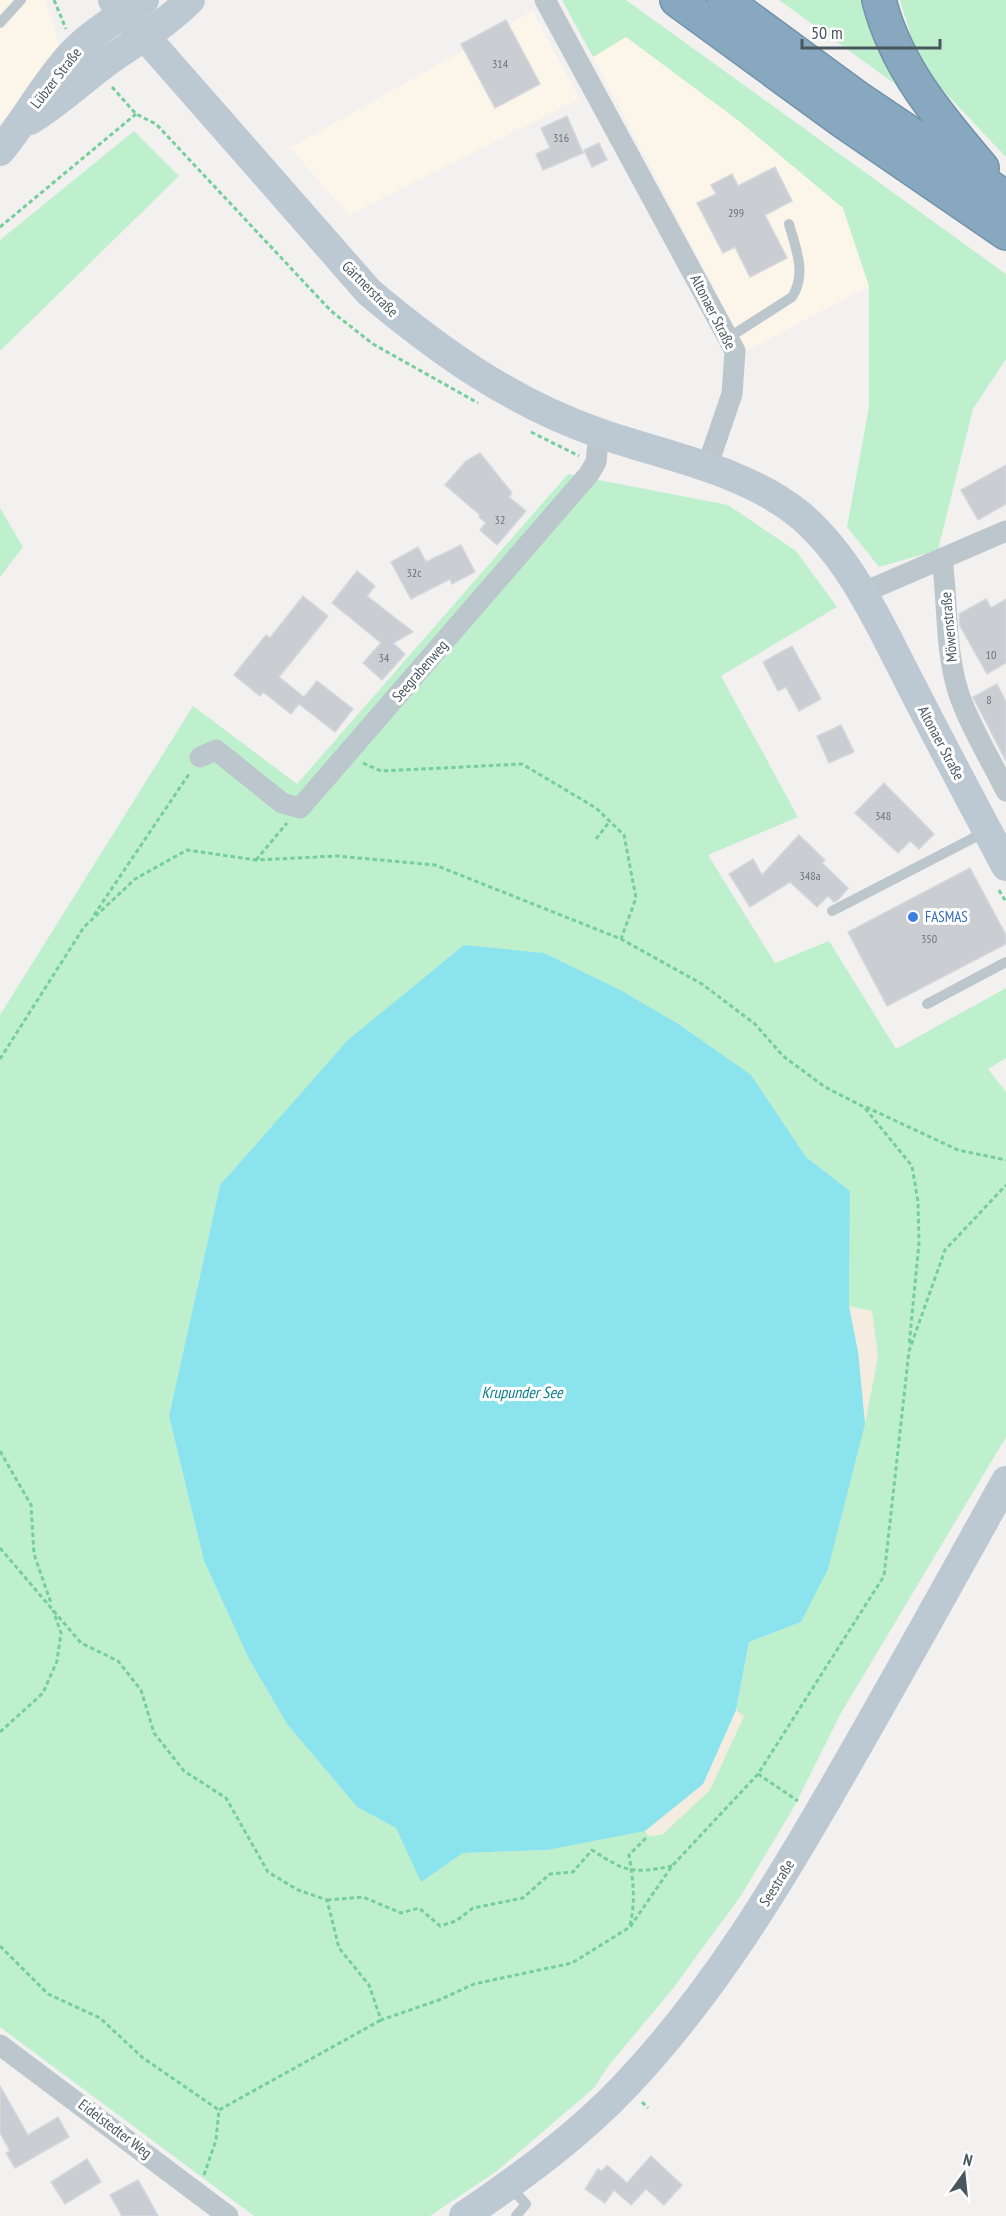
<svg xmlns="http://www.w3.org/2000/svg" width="1006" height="2216" viewBox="0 0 1006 2216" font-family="'PT Sans Narrow',sans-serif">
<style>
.commercial{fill:#fcf5ea}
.green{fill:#bff0cd;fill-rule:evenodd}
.sand{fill:#f4ece1}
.water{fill:#8be3ee}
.building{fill:#caced3;stroke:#d4d7dc;stroke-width:1.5}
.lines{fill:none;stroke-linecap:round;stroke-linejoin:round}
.highway-casing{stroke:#7393ab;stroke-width:36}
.path{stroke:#76cf9a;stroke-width:3;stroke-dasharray:4.5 3;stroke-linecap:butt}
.lane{stroke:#bcc6cd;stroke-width:10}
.street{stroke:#bcc6cd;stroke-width:21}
.secondary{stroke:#bcc9d2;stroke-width:30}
.highway{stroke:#88a8bf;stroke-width:33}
.shop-dot{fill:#3f7fe0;stroke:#fff;stroke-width:2}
.labels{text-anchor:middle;stroke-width:6;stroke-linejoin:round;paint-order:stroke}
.number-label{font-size:12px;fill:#68747b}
.street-label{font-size:15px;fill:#48565e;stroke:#fff}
.shop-label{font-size:15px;fill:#366cbe;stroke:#fff;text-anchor:start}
.water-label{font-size:16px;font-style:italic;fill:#0b818f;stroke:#fff}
</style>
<rect width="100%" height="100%" fill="#f3f0f0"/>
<g class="commercial">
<polygon points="0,0 45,0 61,51 0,124"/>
<polygon points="533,11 579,99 349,215 290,148"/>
<polygon points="626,36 739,121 843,208 869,286 747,351 593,57"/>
</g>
<g class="green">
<polygon points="562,0 626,0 1006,274 1006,359 973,409 938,550 879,567 847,527 869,407 869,286 843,208 739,121 626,37 593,57"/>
<polygon points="779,0 863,0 876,47 895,84"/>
<polygon points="900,0 1006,0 1006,157 920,66"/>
<polygon points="134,131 179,176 0,351 0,240"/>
<path d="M568 474 728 505 796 551 837 607 721 676 798 817 708 855 775 963 829 941 896 1049 1006 988V1058L988 1069 1006 1092V1437L841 1713 794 1807 740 1897 671 1991 609 2065 594 2088 497 2171 430 2216H254L0 2027V1015L193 706 297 784ZM680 1025 750 1075 806 1157 850 1191 849 1306 858 1352 801 1622 749 1642 736 1710 547 1850 463 1853 421 1881 396 1828 357 1807 287 1724 249 1659 204 1561 169 1416 220 1185 273 1125Z"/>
<polygon points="0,508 23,547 0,577"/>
</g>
<g class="sand">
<polygon points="849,1306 872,1311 878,1356 865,1424 858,1352"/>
<polygon points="736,1710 744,1716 710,1790 662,1835 648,1836 645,1831 703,1784"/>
</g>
<polygon class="water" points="464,945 544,953 622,991 680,1025 751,1075 806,1157 850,1191 849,1306 858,1352 865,1424 828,1569 801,1622 749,1642 736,1710 703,1784 645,1831 547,1850 463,1853 421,1882 396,1828 357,1807 287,1724 249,1659 204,1561 169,1416 220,1185 348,1040"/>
<g class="building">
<polygon points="506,20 540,84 495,108 461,44"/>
<polygon points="567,116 583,153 543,170 536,154 550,148 541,128"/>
<polygon points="599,143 607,160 592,167 584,150"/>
<polygon points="775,167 792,201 765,215 787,258 750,277 735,247 723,253 697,203 716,194 711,185 732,174 738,186"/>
<polygon points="480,453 512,493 509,497 526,511 497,545 480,530 486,523 479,517 480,515 445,485 466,461"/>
<polygon points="1006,465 1006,504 978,520 961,490"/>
<polygon points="461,545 475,572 452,584 450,579 411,599 391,562 418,547 426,562"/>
<polygon points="357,571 375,586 367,596 413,632 393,643 405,654 382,680 363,663 381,643 332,603"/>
<polygon points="303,596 328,616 279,677 304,697 317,681 353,709 335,732 299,704 291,714 263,692 260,696 234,675 266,635 270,638"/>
<polygon points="986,599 991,608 1006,599 1006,663 987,674 960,626 959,614"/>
<polygon points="792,646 821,699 799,711 786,687 778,691 763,662"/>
<polygon points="997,684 1006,702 1006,761 973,697"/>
<polygon points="841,725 854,752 829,763 817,736"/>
<polygon points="884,783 934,834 919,849 910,841 898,853 855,813"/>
<polygon points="799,835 825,860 822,863 848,888 838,900 834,902 828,896 817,907 790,882 750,907 729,874 753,859 762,875"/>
<polygon points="970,868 1006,935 1006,944 887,1006 848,932"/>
<polygon points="0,2086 28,2135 58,2117 69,2137 15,2168 6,2153 10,2151 0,2133"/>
<polygon points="651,2156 682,2185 664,2205 646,2189 631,2205 614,2190 605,2203 585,2189 598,2169 602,2171 607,2165 627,2183"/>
<polygon points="87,2159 101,2182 65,2204 51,2182"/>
<polygon points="138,2180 149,2199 158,2216 122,2216 110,2195"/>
</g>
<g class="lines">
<defs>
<g id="highway">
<polyline points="677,0 844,122 1006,233"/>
<polyline points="724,0 859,99 1006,198"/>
<path d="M879 0C896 67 938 116 982 168"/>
</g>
</defs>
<use href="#highway" class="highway-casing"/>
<g class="path">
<polyline points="54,0 66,29"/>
<polyline points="112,87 136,114 156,124 331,311 373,344 478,403"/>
<polyline points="0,227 136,114"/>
<polyline points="531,432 579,456"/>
<polyline points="363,763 381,771 522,764 596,808 624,835 636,898 621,939"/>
<polyline points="596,839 610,821"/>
<polyline points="256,860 287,823"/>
<polyline points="999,890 1006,902"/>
<polyline points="94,915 189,774"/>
<polyline points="0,1059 84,927 135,879 187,850 256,860 337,856 435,865 621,939 702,984 755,1024 783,1056 825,1087 864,1107 912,1166 918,1202 919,1243 909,1346"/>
<polyline points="866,1107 958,1150 1006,1160"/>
<polyline points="0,1451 31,1505 34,1554 51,1603"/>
<polyline points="0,1548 81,1643 118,1661 141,1690 154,1733 184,1771 226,1798 268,1872 298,1890 327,1900 339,1948 369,1985 381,2020 439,2000 474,1984 572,1963 630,1927 672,1866 758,1774 884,1576 909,1351 945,1250 1006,1185"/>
<polyline points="0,1732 43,1693 57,1661 61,1633 53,1610"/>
<polyline points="758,1774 798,1801"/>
<path d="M327 1900 363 1897 401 1913 419 1908 440 1926 456 1921 473 1908 523 1898 550 1874 573 1872 592 1850C626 1872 632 1874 672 1866"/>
<path d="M630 1925C636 1901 633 1879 629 1855L648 1836"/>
<polyline points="0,1946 48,1994 100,2018 143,2058 219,2110"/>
<polyline points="642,2102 648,2108"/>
<polyline points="204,2175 216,2140 219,2110 381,2020"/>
</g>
<g class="lane">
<polyline points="0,23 21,0"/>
<path d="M728 338 792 297C807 274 796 249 789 224"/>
<polyline points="832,911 987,831"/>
<polyline points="927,1004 1006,962"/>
<polyline points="509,2186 526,2204 516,2216"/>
</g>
<g class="street">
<polyline points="545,0 735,351 732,394 707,467"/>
<path d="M942 559C948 603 945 649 958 691 967 721 992 762 1006 791"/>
<polyline points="862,593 1006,531"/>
<polyline points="200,757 216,750 282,803 300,808 589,474 596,462 599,433"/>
<polyline points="0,2045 228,2216"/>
</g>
<g class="secondary">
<path d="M113 0 369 292C439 351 512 403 599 433 667 457 743 469 800 515 851 558 881 627 911 685 942 746 974 806 1006 866"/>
<path d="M30 120C58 103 81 81 108 61 136 41 165 25 190 0"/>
<path d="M0 151C25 121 43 86 70 56 91 33 118 18 144 0"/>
<path d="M464 2216C521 2177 578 2136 626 2085 714 1992 779 1883 842 1773 898 1676 952 1578 1006 1481"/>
</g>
<use href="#highway" class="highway"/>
</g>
<circle class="shop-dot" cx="913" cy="917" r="6"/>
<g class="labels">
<g class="number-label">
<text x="500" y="68">314</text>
<text x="561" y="142">316</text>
<text x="736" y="217">299</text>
<text x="500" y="524">32</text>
<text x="414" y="577">32c</text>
<text x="991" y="659">10</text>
<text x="384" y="662">34</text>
<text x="989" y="704">8</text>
<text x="883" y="820">348</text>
<text x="810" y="880">348a</text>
<text x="929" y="943">350</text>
</g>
<g class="street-label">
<text transform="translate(56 78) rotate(-52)" y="5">Lübzer Straße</text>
<text transform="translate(370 289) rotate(45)" y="5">Gärtnerstraße</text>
<text transform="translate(713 312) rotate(63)" y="5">Altonaer Straße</text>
<text transform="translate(949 627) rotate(-95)" y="5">Möwenstraße</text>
<text transform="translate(420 671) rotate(-49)" y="5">Seegrabenweg</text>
<text transform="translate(941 743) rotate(62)" y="5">Altonaer Straße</text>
<text transform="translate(777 1883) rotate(-58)" y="5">Seestraße</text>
<text transform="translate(115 2129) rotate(37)" y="5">Eidelstedter Weg</text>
</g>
<g class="shop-label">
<text x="925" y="922">FASMAS</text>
</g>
<g class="water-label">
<text x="522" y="1398">Krupunder See</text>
</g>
</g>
<g transform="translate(964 2174) rotate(15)" stroke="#ffffff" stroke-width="4.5" paint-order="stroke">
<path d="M0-4.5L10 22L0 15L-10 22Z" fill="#48565e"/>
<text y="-9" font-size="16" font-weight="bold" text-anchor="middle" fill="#48565e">N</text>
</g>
<path d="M802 39v9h138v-9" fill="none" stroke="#48565e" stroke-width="3"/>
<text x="811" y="39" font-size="18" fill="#48565e" stroke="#ffffff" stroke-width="4.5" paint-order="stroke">50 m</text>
</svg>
